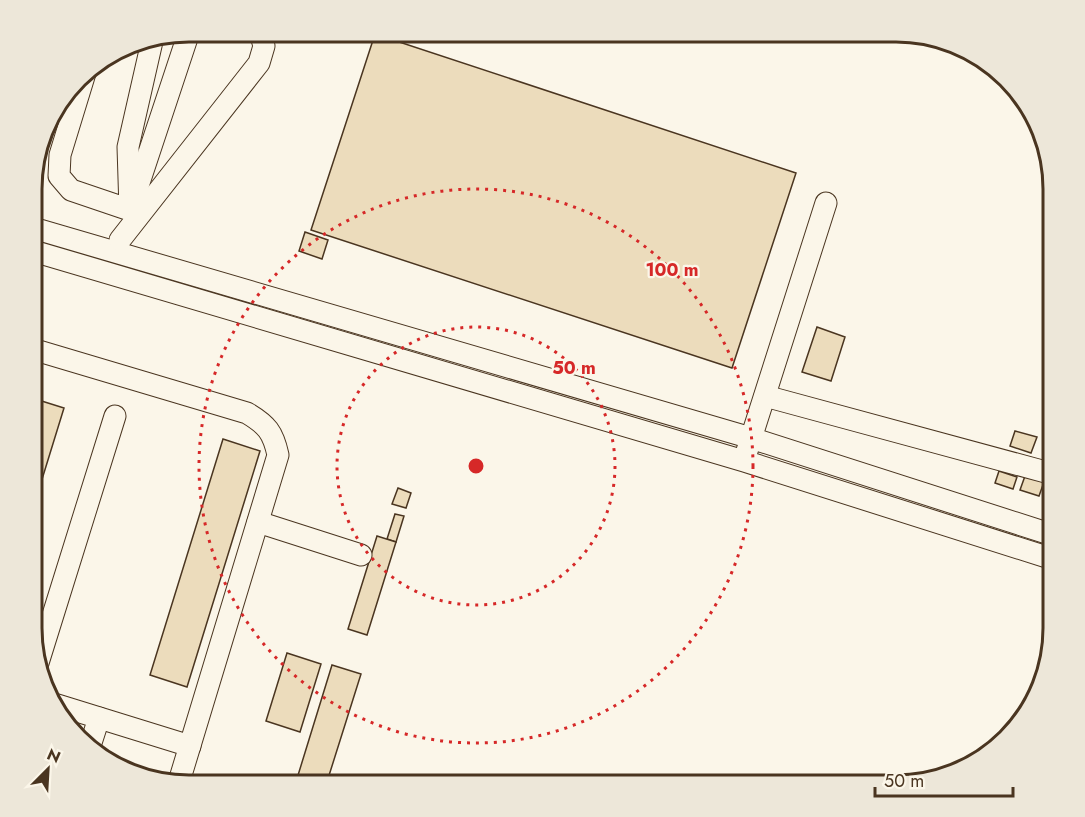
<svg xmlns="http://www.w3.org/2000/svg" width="1085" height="817" viewBox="0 0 1085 817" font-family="Jost,sans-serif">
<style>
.building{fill:#ecdcbc;stroke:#4a3520;stroke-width:1.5}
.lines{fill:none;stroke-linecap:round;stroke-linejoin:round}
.minor-casing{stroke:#4a3520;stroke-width:23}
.minor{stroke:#fbf6e9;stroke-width:21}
.ring{fill:none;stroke:#d62828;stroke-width:3;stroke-dasharray:3 6}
.rim{fill:none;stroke:#4a3520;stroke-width:3}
.centre{fill:#d62828;stroke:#fbf6e9;stroke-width:3}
.ring-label{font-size:18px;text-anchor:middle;font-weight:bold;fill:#d62828;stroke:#fbf6e9;stroke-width:4.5;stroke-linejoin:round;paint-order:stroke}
</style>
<rect width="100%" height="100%" fill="#fbf6e9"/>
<g class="building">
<polygon points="375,34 796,173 732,368 311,230"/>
<polygon points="305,232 328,240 322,259 299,251"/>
<polygon points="817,327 845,337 831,381 802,372"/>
<polygon points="32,398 64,408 35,502 32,501"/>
<polygon points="1015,431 1037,437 1031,453 1010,446"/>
<polygon points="223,439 260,451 187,687 150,675"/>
<polygon points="999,471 1017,477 1013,489 995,483"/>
<polygon points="1025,476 1044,482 1039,496 1020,490"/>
<polygon points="398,488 411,493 406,508 392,504"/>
<polygon points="395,514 404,516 396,542 387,539"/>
<polygon points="377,536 396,542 367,635 348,629"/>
<polygon points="287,653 321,664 300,732 266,721"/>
<polygon points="332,665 361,674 326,785 295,785"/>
</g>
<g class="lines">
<defs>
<g id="minor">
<polyline points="86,70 60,155 59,176 71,190 130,210 128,147 153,37"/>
<polyline points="135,195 189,32"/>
<polyline points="33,228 751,438 1053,535"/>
<polyline points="120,240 259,63 264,46 260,32"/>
<polyline points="33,251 744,461 1053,559"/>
<path d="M32 349 247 413C267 425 273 432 278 455L178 785"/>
<polyline points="765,396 1053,474"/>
<polyline points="747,451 826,203"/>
<polyline points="258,522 361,555"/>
<polyline points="38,663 115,416"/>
<polyline points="51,703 190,746"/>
<polyline points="89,749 99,718"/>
</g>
</defs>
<use href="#minor" class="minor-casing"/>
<use href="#minor" class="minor"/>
</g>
<g class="ring">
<circle cx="476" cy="466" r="139"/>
<circle cx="476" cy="466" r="277"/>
</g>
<path d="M0 0H1085V817H0ZM189 42H896A147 147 0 0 1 1043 189V628A147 147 0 0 1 896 775H189A147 147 0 0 1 42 628V189A147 147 0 0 1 189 42Z" fill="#ede7d9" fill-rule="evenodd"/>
<path class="rim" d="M189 42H896A147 147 0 0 1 1043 189V628A147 147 0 0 1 896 775H189A147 147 0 0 1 42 628V189A147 147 0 0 1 189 42Z"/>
<circle cx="476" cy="466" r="9" class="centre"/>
<g class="ring-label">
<text x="672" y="276">100 m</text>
<text x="574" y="374">50 m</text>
</g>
<g transform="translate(48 769) rotate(24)" stroke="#fbf6e9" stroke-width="4.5" paint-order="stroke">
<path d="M0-4.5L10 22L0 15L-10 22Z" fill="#4a3520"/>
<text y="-9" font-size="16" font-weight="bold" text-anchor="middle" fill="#4a3520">N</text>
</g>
<path d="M875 787v9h138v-9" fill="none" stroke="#4a3520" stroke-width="3"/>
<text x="884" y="787" font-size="18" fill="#4a3520" stroke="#fbf6e9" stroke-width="4.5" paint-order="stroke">50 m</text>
</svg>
